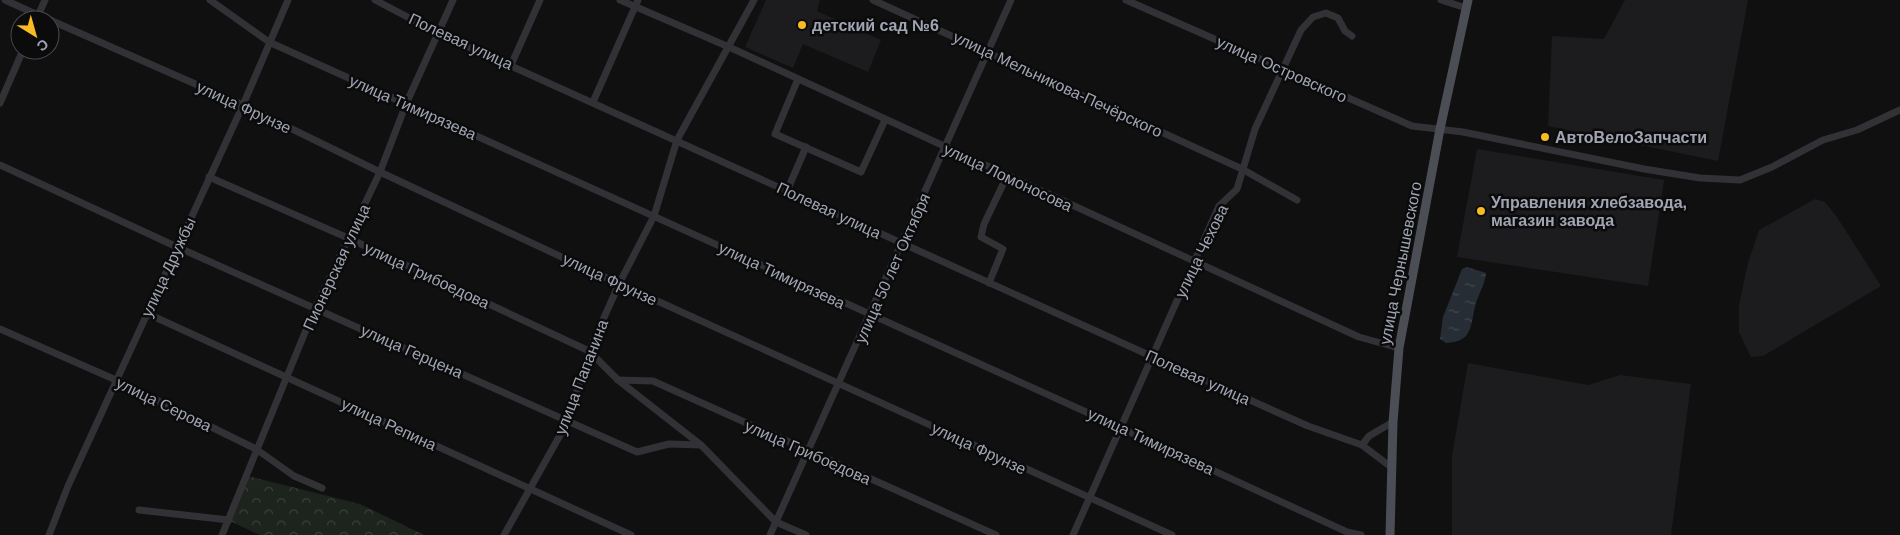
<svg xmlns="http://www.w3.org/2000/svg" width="1900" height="535" viewBox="0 0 1900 535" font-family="Helvetica,sans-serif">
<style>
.built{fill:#1c1c1e}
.forest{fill:url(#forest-crowns)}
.water{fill:url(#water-ripples)}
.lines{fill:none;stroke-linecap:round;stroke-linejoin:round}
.minor{stroke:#313136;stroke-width:7}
.major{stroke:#4c4e55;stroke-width:9}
.poi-dot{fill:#f8bb21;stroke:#0b0b0c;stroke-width:2}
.labels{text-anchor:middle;stroke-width:5;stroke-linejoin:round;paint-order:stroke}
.poi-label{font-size:16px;font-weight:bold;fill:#a0a5b3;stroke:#0b0b0c;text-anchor:start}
.street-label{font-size:16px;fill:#a0a5b3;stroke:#0b0b0c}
</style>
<defs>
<pattern id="forest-crowns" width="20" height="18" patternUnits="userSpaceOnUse" patternTransform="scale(1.25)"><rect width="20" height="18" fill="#1c241d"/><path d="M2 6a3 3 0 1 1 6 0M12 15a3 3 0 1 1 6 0" fill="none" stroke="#3a413b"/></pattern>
<pattern id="water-ripples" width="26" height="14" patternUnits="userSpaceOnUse" patternTransform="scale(1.25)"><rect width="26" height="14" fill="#262d35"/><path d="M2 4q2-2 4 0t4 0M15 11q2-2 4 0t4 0" fill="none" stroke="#424850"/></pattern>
</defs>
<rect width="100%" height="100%" fill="#101011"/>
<g class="built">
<polygon points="766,0 820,0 817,11 881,40 868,72 803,44 793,68 745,47"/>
<polygon points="1625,0 1748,0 1718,161 1548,126 1552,36 1604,39"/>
<polygon points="1477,149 1664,180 1648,286 1457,257"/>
<polygon points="1815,199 1825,202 1837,217 1881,286 1763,356 1751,357 1739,332 1739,305 1748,263 1759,230"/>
<polygon points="1468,363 1588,385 1620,375 1691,384 1671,535 1452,535 1452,456"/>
</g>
<polygon class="forest" points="248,476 360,504 424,535 260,535 230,521"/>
<path class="water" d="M1467 267 1486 273C1485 284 1479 293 1476 303 1470 324 1474 342 1446 343L1440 339 1443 317 1462 269Z"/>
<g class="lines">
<g class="minor">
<polyline points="5,0 49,20"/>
<path d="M210 0 269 42C629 205 989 366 1347 532L1361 535"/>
<polyline points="375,0 438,33 1151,356 1308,426 1362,445 1391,467"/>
<polyline points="620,0 729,47 1359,337 1399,348"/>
<polyline points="873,0 1242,169 1297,200"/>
<polyline points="1126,0 1412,126 1463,132 1644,169 1700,178 1740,180 1772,167 1823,140 1857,130 1900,110"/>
<polyline points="1441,0 1466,8"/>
<polyline points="36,20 45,0"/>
<polyline points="50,20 243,105 380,172 598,274 1172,535"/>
<polyline points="511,65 540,0"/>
<polyline points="798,79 775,134 861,172 885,120"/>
<polyline points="593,102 638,0"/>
<polyline points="0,103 23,50"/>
<polyline points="0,165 177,247 637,452 669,444 701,445 776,522 806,535"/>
<polyline points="209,177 348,238 589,351 618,380 701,445"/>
<polyline points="787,191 806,147"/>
<polyline points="989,283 1003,249 981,237 984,224 1007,176"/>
<polyline points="146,313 631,535"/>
<polyline points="0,329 116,380 256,449 294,476 322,488"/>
<polyline points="618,380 653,381 996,535"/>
<polyline points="1362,445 1369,436 1393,422"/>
<polyline points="139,510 229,520"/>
<polyline points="49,535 68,486 243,105 288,0"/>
<polyline points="222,535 315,308 380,172 406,104 453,0"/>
<polyline points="504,535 568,421 589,351 619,284 654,216 677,140 754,0"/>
<polyline points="770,535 1011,0"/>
<polyline points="1073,535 1219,206 1237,189 1255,129 1301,30 1313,17 1326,13 1338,18 1345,31 1352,36"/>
</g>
<polyline class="major" points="1390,535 1393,422 1399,348 1440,129 1468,0"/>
</g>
<g class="poi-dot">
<circle cx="802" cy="25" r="5"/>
<circle cx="1545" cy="137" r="5"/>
<circle cx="1481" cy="211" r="5"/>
</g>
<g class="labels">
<g class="poi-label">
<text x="812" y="31">детский сад №6</text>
<text x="1555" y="143">АвтоВелоЗапчасти</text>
<text x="1491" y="208">Управления хлебзавода,<tspan x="1491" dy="18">магазин завода</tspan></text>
</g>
<g class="street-label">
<text transform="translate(461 41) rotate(25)" y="6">Полевая улица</text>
<text transform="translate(1282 69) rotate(24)" y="6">улица Островского</text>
<text transform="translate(1058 84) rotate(25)" y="6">улица Мельникова-Печёрского</text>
<text transform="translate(244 107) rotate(25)" y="6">улица Фрунзе</text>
<text transform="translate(413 107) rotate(24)" y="6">улица Тимирязева</text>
<text transform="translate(1008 177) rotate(25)" y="6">улица Ломоносова</text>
<text transform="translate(829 210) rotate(25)" y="6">Полевая улица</text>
<text transform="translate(1201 251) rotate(-64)" y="6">улица Чехова</text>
<text transform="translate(1400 263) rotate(-79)" y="6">улица Чернышевского</text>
<text transform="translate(168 267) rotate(-65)" y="6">улица Дружбы</text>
<text transform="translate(336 267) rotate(-65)" y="6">Пионерская улица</text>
<text transform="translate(892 268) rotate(-66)" y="6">улица 50 лет Октября</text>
<text transform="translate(427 275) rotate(25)" y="6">улица Грибоедова</text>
<text transform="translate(782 275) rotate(25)" y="6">улица Тимирязева</text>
<text transform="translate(610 279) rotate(25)" y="6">улица Фрунзе</text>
<text transform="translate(412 351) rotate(24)" y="6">улица Герцена</text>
<text transform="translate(581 377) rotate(-69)" y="6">улица Папанина</text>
<text transform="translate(1198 377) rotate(24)" y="6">Полевая улица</text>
<text transform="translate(164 404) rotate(26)" y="6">улица Серова</text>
<text transform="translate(389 424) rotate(25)" y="6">улица Репина</text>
<text transform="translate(1151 441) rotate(25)" y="6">улица Тимирязева</text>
<text transform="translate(979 448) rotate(25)" y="6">улица Фрунзе</text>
<text transform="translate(808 452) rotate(24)" y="6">улица Грибоедова</text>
</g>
</g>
<g transform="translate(35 35) rotate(143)"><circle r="24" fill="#0b0b0c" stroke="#47494f"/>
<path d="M0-4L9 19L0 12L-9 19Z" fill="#f8bb21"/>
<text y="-8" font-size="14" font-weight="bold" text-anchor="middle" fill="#a0a5b3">С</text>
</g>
</svg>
